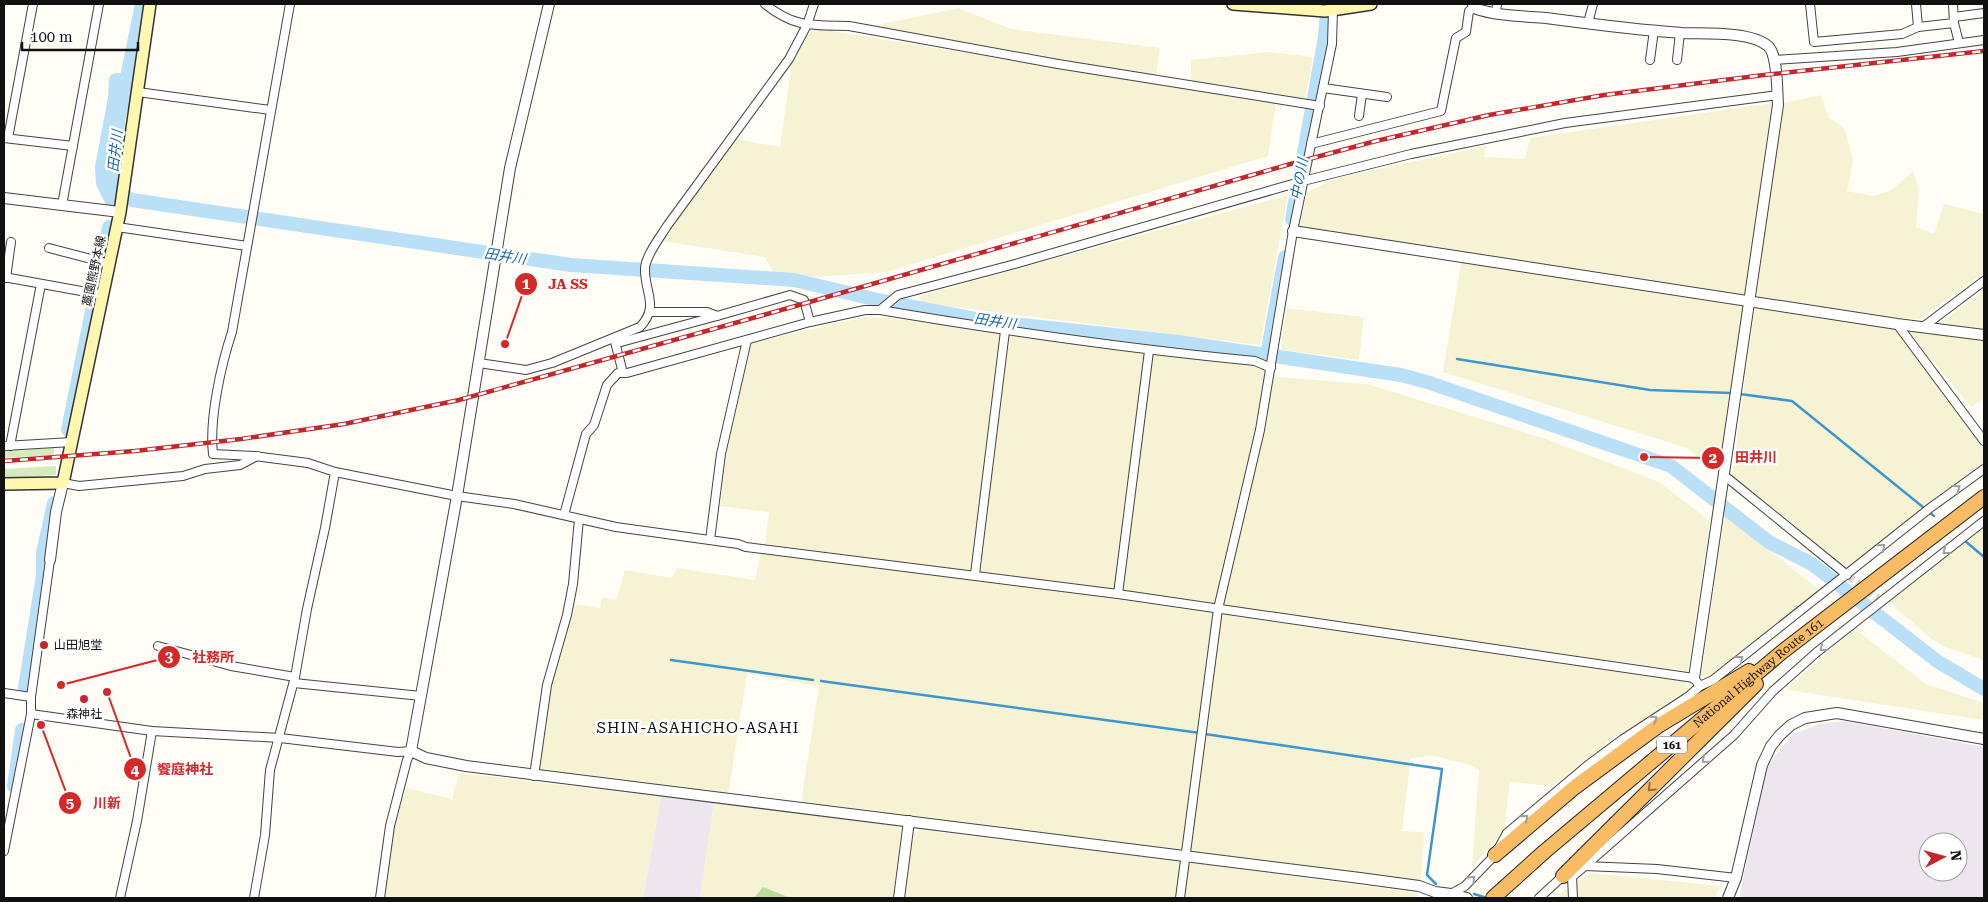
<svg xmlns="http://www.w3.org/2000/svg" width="1988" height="902" viewBox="0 0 1988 902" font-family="'Roboto Serif','Noto Sans JP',serif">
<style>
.industrial{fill:#eee6ef;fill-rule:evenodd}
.farmland{fill:#f6f3d4}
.green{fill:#d5ebbd}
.forest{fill:#b9dc9c}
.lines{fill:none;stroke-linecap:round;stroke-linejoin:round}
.stream{stroke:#3f96cf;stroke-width:2.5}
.river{stroke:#b9e0f7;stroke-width:14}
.minor-tunnel{stroke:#dbdad3;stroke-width:8;stroke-dasharray:8 4;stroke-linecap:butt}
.minor-casing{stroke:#444;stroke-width:10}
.tertiary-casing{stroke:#444;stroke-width:12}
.secondary-casing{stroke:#333;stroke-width:14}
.trunk-casing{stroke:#222;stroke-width:16}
.minor{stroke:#fff;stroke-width:8}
.tertiary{stroke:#fff;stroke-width:10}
.secondary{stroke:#fff6b0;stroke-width:11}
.trunk{stroke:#f7bc64;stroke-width:14}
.rail-casing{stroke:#c4262e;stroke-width:4.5}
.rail{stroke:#fff;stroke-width:2.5;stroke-dasharray:8;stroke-linecap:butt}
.oneway{stroke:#a0a0a0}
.oneway2{stroke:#906f3f}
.poi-dot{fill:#c4262e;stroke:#fff;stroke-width:2}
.labels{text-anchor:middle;stroke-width:5;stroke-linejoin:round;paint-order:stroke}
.shield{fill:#fff;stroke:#585858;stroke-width:1}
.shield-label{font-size:11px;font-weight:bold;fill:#111}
.street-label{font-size:12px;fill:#111;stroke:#fff}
.poi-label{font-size:12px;fill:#111;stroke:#fff;text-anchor:start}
.water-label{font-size:14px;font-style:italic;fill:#1768a6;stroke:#fff}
.quarter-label{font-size:15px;letter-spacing:1px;fill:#111;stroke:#fff}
.leader{fill:none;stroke:#d62828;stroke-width:2}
.callout-dot{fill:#d62828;stroke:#fff;stroke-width:2}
.mark-label{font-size:15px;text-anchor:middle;font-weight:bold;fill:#fff}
.callout-label{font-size:14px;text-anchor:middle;font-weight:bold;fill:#d62828;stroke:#fff;stroke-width:5;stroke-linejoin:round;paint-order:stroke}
</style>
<rect width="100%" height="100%" fill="#fffdf5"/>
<g class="industrial">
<path d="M1844 721 1984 747V898H1739L1767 766 1792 735 1819 724ZM1928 842H1958V872H1928Z"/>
<polygon points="661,797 714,802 700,898 643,898"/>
</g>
<g class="farmland">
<polygon points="958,8 1011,29 1160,48 1156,76 869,27"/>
<polygon points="818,29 1276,103 1268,156 886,272 815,277 773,272 765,257 662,241 735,139 780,147 792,63 809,33"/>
<polygon points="1270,52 1313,57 1305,99 1191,82 1191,60"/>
<polygon points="1821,95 1829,118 1844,127 1853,160 1847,191 1873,196 1891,190 1913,171 1919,189 1916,227 1934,234 1944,204 1984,214 1984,272 1920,319 1888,317 1984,450 1984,462 1848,569 1732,475 1783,103"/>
<polygon points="1773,103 1718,474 1687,448 1443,372 1463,251 1300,227 1307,192 1337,178 1486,146 1484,157 1525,159 1530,138"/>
<polygon points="1288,195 1260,345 922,303 919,296"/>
<polygon points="1984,290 1984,399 1971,407 1910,333 1941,323"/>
<polygon points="1286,308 1364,317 1359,360 1281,350"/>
<polygon points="865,317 890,318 1256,367 1278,377 1367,384 1543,438 1659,482 1710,521 1688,671 765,544 769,512 720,506 727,450 751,343"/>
<polygon points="1725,513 1820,591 1707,678 1701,675"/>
<polygon points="1984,528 1984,660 1948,648 1933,640 1888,601"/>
<polygon points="761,553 979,579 1685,682 1689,690 1615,737 1553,786 1510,782 1504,831 1472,867 1479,770 1471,765 1434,756 1411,758 1402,831 1424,832 1421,882 801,803 819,686 747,674 728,795 539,772 551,686 576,604 600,608 602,597 616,600 625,570 672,578 677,568 755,580"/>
<polygon points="1855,629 1926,684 1984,703 1984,720 1787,690 1790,685"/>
<polygon points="459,773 661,797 643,898 385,898 394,829 406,788 452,799"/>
<polygon points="714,802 897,826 901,832 893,898 700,898"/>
<polygon points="920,830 1181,861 1175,898 904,898 913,834"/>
<polygon points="1188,862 1417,893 1416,898 1183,898"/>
<polygon points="1589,873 1722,886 1714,898 1554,898"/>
</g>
<g class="green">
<polygon points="54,446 54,455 4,458 4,449"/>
<polygon points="56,466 56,475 4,478 4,469"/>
</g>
<polygon class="forest" points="763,887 788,897 788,898 754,898"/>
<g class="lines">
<g class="stream">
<polyline points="1457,359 1650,390 1731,393"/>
<polyline points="1740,394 1792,401 1934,516"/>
<polyline points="1964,540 1984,557"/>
<polyline points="671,660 813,680"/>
<polyline points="821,681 1200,733"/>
<polyline points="1205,734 1442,769 1427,875 1436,884"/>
<polyline points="1474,894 1487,898"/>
</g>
<g class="river">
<polyline points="142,4 118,121 117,144 111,178 113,186 120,193 132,200 571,265 794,280 878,300 987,321 1179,342 1401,375 1427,382 1671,466 1769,542 1812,564 1937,661 1984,689"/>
<polyline points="112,201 103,183 102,167 115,98 116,80 127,81"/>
<polyline points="1292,219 1325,37 1328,4"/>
<polyline points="97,286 109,227"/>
<polyline points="1267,355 1285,257"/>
<polyline points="68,430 95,296"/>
<polyline points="25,688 43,575 43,553 54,503"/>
<polyline points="14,786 22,730"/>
</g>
<polyline class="minor-tunnel" points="1847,575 1881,601"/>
<defs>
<g id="minor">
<path d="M290 4 232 332C221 365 209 419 213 454L254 456 308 463 335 472 457 496 514 504 616 527 738 544 746 547 1118 594 1694 678 1700 686"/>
<path d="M765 4C794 28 813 25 849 26L1058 64 1320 106"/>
<polyline points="1810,4 1814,42 1902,34 1918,27 1954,23 1953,4"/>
<polyline points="1916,4 1918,27"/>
<polyline points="1496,12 1497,4"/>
<polyline points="1954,17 1984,13"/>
<polyline points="1588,23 1593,4"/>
<polyline points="1954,23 1959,43"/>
<polyline points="1650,60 1654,30"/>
<polyline points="1677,60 1680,33"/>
<polyline points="1775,60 1897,52 1984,40"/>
<polyline points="1323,88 1387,97"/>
<polyline points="138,92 270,110"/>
<polyline points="1359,116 1362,94"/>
<polyline points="4,138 73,146"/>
<polyline points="8,138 33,4"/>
<polyline points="1311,144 1441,111 1456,38 1466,32 1469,11 1474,8"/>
<polyline points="62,205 99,4"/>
<polyline points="117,227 247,246"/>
<polyline points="49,248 110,264"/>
<polyline points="4,277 103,295"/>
<polyline points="6,278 11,242"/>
<polyline points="880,310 898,295 1015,264 1303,181 1411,154 1565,123 1778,95"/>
<polyline points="650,312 707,312 717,316 790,295 804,300 810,322"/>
<polyline points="1897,324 1984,441"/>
<polyline points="1923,327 1984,281"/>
<polyline points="614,338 621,342 717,316"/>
<polyline points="614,338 623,373"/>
<path d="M479 363 526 370 552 363 640 327C660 306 644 292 645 268 646 255 661 236 667 226L789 59 807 25 814 4"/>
<polyline points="4,446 72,442"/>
<polyline points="10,446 41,284"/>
<polyline points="1725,476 1847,575"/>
<polyline points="63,483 79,486 183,476 205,469 240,465 257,456"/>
<path d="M564 515 586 434 594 425 607 385 618 373H627L810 322 865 310H880C1005 331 1129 349 1255 361L1271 368"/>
<polyline points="710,540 721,454 747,340"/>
<polyline points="975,574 1005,331"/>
<polyline points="1118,594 1149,351"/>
<polyline points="158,646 231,666 295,677"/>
<polyline points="294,683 421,696"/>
<polyline points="4,693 31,697"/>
<polyline points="31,714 152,731 280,738 398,752 411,751 407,760 390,826 380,898"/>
<polyline points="534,776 547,685 567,615 573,584 579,519"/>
<polyline points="4,851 31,714 31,697 50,560"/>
<polyline points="1585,866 1657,869 1736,878"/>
<polyline points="1572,877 1573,898"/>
<polyline points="1449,895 1465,886 1495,855 1507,833 1588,765 1623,739 1689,696 1700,686 1713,680 1930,508 1984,469"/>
<polyline points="120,898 137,821 152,731"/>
<polyline points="254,898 265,835 270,770 295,677 307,609 325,528 335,472"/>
<polyline points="1180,898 1218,609 1260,430 1293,231 1332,44 1333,10"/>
<polyline points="1539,898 1563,876 1572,877 1585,866 1734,735 1773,691 1817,652 1984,521"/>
</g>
<g id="tertiary">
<polyline points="549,4 510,168 457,496 411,751 426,758 466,766 1360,878 1419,886 1435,892 1451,894 1467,898"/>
<path d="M1473 4 1474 8C1496 16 1522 16 1546 18 1591 24 1637 30 1682 33 1705 34 1750 31 1768 46 1778 55 1777 92 1778 105L1694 678"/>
<polyline points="4,198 120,212"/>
<polyline points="1293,231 1897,324 1984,335"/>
<polyline points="50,560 56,512 63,483"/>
<polyline points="899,898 909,821"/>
<polyline points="1728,898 1736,878 1762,765 1771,746 1780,735 1791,725 1805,718 1837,713 1984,739"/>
</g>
<g id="secondary">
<polyline points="1233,4 1325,11 1371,4"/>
<polyline points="4,484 63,483 120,212 150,4"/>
</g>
<g id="trunk">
<polyline points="1495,855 1575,787 1658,726 1749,671"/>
<polyline points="1563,876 1756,684"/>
<path id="s1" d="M1493 898 1544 852 1782 652 1984 497"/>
</g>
</defs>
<use href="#minor" class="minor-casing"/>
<use href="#tertiary" class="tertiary-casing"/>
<use href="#secondary" class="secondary-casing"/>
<use href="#trunk" class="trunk-casing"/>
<use href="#minor" class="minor"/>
<use href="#tertiary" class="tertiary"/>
<use href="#secondary" class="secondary"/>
<use href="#trunk" class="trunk"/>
<defs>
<polyline id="rail" points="4,461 135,451 241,439 344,424 459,400 792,307 1294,163 1376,141 1489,115 1604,95 1764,75 1984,51"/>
</defs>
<use href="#rail" class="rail-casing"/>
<use href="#rail" class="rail"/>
</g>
<defs><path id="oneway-chevron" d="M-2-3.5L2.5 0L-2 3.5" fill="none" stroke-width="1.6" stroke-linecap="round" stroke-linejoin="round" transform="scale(1.25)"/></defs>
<g class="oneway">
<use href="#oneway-chevron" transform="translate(1957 488) rotate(-36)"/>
<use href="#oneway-chevron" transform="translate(1882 547) rotate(-39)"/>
<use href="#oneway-chevron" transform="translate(1946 551) rotate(142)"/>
<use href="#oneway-chevron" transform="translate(1823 648) rotate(141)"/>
<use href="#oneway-chevron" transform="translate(1740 659) rotate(-38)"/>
<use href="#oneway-chevron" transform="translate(1654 719) rotate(-33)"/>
<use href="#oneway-chevron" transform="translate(1705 760) rotate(139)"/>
<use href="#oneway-chevron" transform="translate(1525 818) rotate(-40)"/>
<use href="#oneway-chevron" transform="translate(1472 879) rotate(-46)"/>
</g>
<use class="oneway2" href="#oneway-chevron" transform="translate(1651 788) rotate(136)"/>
<g class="poi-dot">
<circle cx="44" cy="645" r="5"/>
<circle cx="84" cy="699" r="5"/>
</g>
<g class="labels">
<rect class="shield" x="1657" y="736.5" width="30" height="17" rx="4"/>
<g class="shield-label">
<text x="1672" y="749">161</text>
</g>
<g class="street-label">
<text transform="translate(94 271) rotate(-78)" y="4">藁園熊野本線</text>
<text dy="4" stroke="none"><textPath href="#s1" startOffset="348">National Highway Route 161</textPath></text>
</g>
<g class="poi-label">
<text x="54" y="649">山田旭堂</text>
<text x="84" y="718" text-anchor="middle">森神社</text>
</g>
<g class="water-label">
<text transform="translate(115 151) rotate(-84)" y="5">田井川</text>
<text transform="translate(1299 179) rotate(-80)" y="5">中の川</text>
<text transform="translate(505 256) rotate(9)" y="5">田井川</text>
<text transform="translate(995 321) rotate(8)" y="5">田井川</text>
</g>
<g class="quarter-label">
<text x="698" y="733">SHIN-ASAHICHO-ASAHI</text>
</g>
</g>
<path class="leader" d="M505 344L526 284M1644 457L1713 458M61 685L169 657M107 692L135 769M41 725L70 803"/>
<g class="callout-dot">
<circle cx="505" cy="344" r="5"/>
<circle cx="1644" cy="457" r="5"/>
<circle cx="61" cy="685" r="5"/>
<circle cx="107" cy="692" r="5"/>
<circle cx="41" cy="725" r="5"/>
<circle cx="526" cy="284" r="12"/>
<circle cx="1713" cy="458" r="12"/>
<circle cx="169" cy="657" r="12"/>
<circle cx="135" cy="769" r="12"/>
<circle cx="70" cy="803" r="12"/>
</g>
<g class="mark-label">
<text x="526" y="289">1</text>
<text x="1713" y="463">2</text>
<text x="169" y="662">3</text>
<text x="135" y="775">4</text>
<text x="70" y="808">5</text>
</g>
<g class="callout-label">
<text x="568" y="289">JA SS</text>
<text x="1756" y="462">田井川</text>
<text x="213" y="662">社務所</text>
<text x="185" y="774">饗庭神社</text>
<text x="107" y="808">川新</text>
</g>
<rect width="1988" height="902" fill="none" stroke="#111111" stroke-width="10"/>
<g transform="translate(1943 857) rotate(84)"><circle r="24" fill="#ffffff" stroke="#a0a0a0"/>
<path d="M0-4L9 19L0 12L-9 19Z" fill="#c4262e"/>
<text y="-8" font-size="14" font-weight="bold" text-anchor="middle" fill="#111111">N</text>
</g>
<path d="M22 42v8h116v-8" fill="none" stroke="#111111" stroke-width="2.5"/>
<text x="30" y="42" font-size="15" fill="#111111" stroke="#ffffff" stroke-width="4" paint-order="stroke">100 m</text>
</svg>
